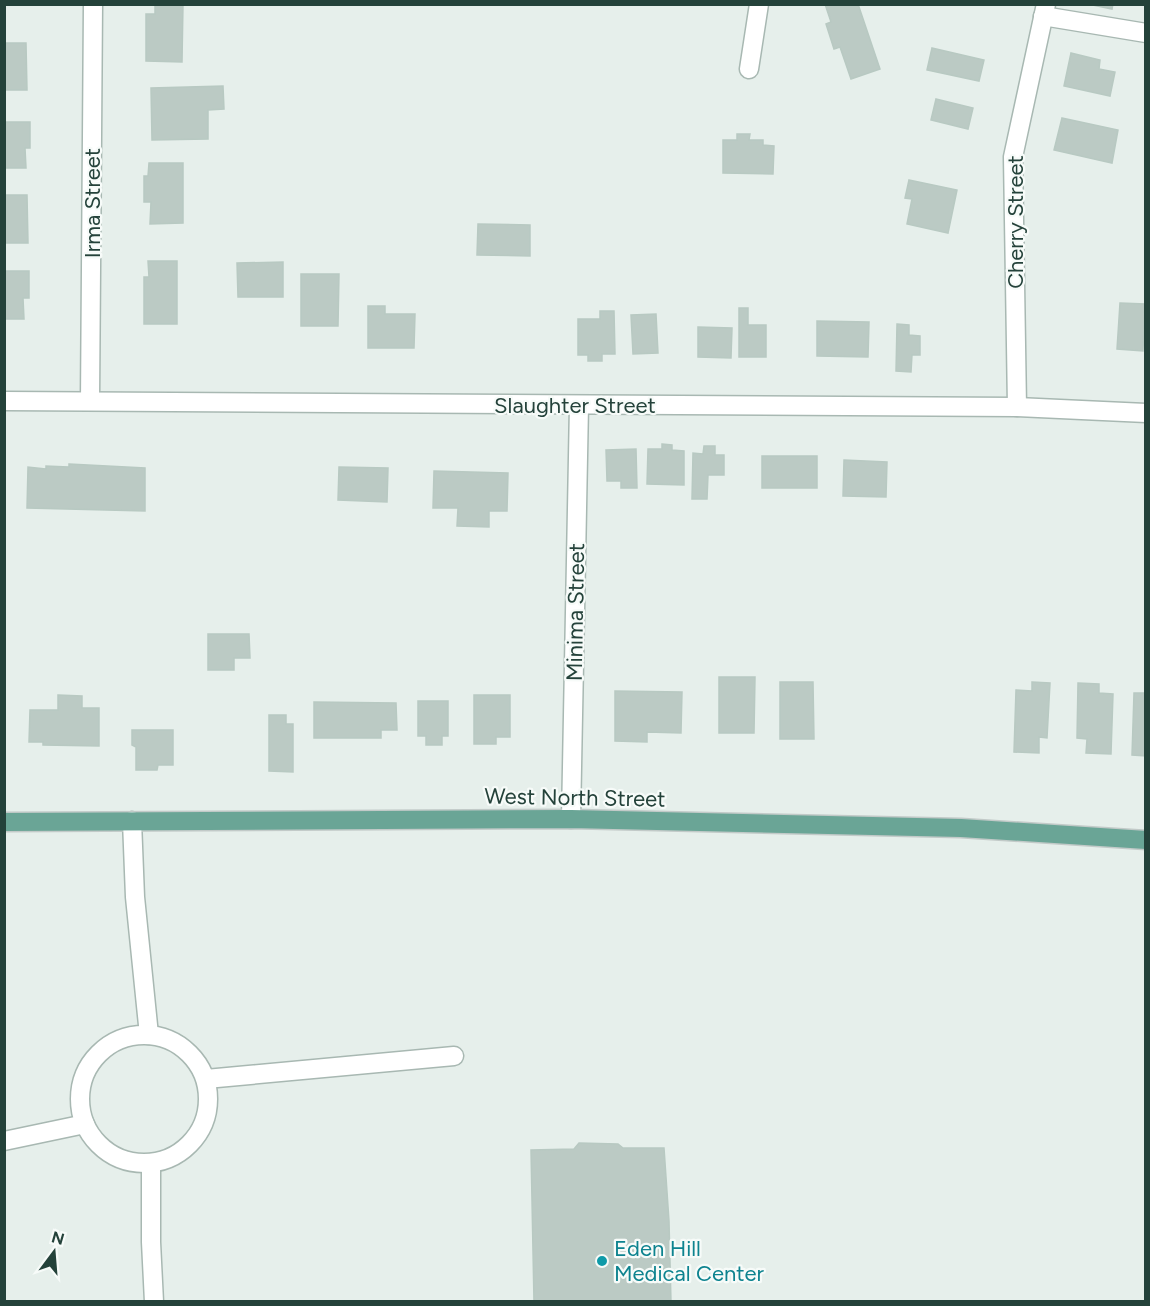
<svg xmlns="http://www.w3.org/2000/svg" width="1150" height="1306" viewBox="0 0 1150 1306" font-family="Figtree,sans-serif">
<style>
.building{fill:#bbcac4;stroke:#b8c9c2;stroke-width:1.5}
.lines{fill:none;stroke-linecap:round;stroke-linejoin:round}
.minor-casing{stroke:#a8b8b2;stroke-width:21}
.major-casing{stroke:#c2cac8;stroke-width:21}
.minor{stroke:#fff;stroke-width:18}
.major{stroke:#6aa596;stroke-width:18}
.culture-dot{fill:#0f9aa8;stroke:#f7fbf9;stroke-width:2}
.labels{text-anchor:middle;stroke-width:4.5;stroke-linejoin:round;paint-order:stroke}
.street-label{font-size:22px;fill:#24423a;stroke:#f7fbf9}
.culture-label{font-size:22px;fill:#0d838f;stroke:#f7fbf9;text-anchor:start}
</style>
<rect width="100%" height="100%" fill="#e6efeb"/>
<g class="building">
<polygon points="155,4 183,4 182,62 146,61 146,14 155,14"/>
<polygon points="825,4 858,4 880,69 851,79 840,47 834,49 826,24 831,22"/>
<polygon points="1088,4 1113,4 1112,9"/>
<polygon points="4,43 26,43 27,90 4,90"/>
<polygon points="932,48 984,60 979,81 927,70"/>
<polygon points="1071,53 1100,60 1099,69 1115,72 1110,96 1064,86"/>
<polygon points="223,86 224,109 208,110 208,139 152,140 151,88"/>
<polygon points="936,99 973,108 968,129 931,120"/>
<polygon points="1062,118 1118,130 1112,163 1054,150"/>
<polygon points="4,122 30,122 30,148 25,148 26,168 4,168"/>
<polygon points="737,134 750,134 749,140 763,140 763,145 774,146 773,174 723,173 723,140 737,140"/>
<polygon points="149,163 183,163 183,223 150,224 151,202 144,202 144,176 148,176"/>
<polygon points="909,180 957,190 948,233 907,224 912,199 905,198"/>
<polygon points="4,195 27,195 28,243 4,243"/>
<polygon points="478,224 530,225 530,256 477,255"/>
<polygon points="148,261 177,261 177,324 144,324 144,277 149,277"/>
<polygon points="283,262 283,297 238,297 237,263"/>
<polygon points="4,271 29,271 29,298 23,298 24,319 4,319"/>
<polygon points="301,274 339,274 338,326 301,326"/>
<polygon points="1120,303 1145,304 1143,351 1117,349"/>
<polygon points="368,306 385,306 385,314 415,314 414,348 368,348"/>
<polygon points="739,308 748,308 748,325 766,325 766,357 739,357"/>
<polygon points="600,311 614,311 615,354 602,354 602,361 588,361 588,355 578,355 578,319 600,319"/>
<polygon points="656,314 658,353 633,354 631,315"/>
<polygon points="817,321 869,322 868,357 817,356"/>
<polygon points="897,324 909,325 909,335 920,336 920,355 912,355 911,372 896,371"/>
<polygon points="698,327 732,328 731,358 698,357"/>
<polygon points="662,444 672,445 672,450 684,451 684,485 647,484 648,449 662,449"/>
<polygon points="704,446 715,446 715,455 724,455 724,475 708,475 707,499 692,499 693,453 703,454"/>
<polygon points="636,449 637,488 621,488 621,481 607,481 606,450"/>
<rect x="762" y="456" width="55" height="32"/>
<polygon points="844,460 887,462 886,497 843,496"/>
<polygon points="69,464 145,468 145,511 27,508 28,467 46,469 46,466 69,467"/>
<polygon points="339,467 388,468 387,502 338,500"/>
<polygon points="434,471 508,473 507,511 489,511 489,527 457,526 458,508 433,508"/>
<polygon points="208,634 249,634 250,658 234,658 234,670 208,670"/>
<polygon points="719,677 755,677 754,733 719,733"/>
<polygon points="780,682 813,682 814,739 780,739"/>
<polygon points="1032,682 1050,683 1047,738 1039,737 1039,753 1014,752 1016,690 1032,691"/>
<polygon points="1078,683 1099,684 1099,693 1113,694 1111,754 1086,753 1087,739 1077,738"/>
<polygon points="615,691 682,692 681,733 647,732 647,742 615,741"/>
<polygon points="1134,693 1146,693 1146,756 1132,755"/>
<polygon points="58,695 82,696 82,708 99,708 99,746 43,745 43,742 29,742 30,710 58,710"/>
<polygon points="474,695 510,695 510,737 496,737 496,744 474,744"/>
<polygon points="418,701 448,701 448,736 442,736 442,745 426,745 426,736 418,736"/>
<polygon points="314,702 396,703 397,730 381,730 381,738 314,738"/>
<polygon points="269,715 286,715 286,724 293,724 293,772 269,771"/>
<polygon points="132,730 173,730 173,765 158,765 157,770 136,770 136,747 132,745"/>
<polygon points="579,1143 618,1144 623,1148 664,1148 669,1221 671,1302 534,1302 531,1150 574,1149"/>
</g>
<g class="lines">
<defs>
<g id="minor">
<polyline points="1043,16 1146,33"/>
<polyline points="749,69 759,4"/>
<polyline points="4,401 1017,407 1146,413"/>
<polyline points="90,401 93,4"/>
<polyline points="1017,407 1013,157 1046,4"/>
<polyline points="571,819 579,405"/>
<polyline points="132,821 135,897 149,1035"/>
<circle cx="144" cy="1099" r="64"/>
<polyline points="206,1079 454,1056"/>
<polyline points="4,1141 85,1124"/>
<polyline points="151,1163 151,1242 154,1302"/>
</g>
<polyline id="major" points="4,822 571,819 961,828 1146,840"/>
</defs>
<use href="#minor" class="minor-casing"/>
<use href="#major" class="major-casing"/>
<use href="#minor" class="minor"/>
<use href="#major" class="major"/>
</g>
<circle class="culture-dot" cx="602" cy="1261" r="6"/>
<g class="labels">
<g class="street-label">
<text transform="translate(92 203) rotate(-90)" y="8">Irma Street</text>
<text transform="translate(1015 222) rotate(-90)" y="8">Cherry Street</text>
<text x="575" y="413">Slaughter Street</text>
<text transform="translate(575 612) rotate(-89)" y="8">Minima Street</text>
<text transform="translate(575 797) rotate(1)" y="8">West North Street</text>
</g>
<g class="culture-label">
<text x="614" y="1256">Eden Hill<tspan x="614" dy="25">Medical Center</tspan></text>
</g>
</g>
<rect width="1150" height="1306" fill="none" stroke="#24423a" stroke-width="12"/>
<g transform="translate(54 1252) rotate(16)" stroke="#f7fbf9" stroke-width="4.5" paint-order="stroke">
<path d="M0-4.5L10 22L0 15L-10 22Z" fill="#24423a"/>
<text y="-9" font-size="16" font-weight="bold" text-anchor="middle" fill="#24423a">N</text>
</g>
</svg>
